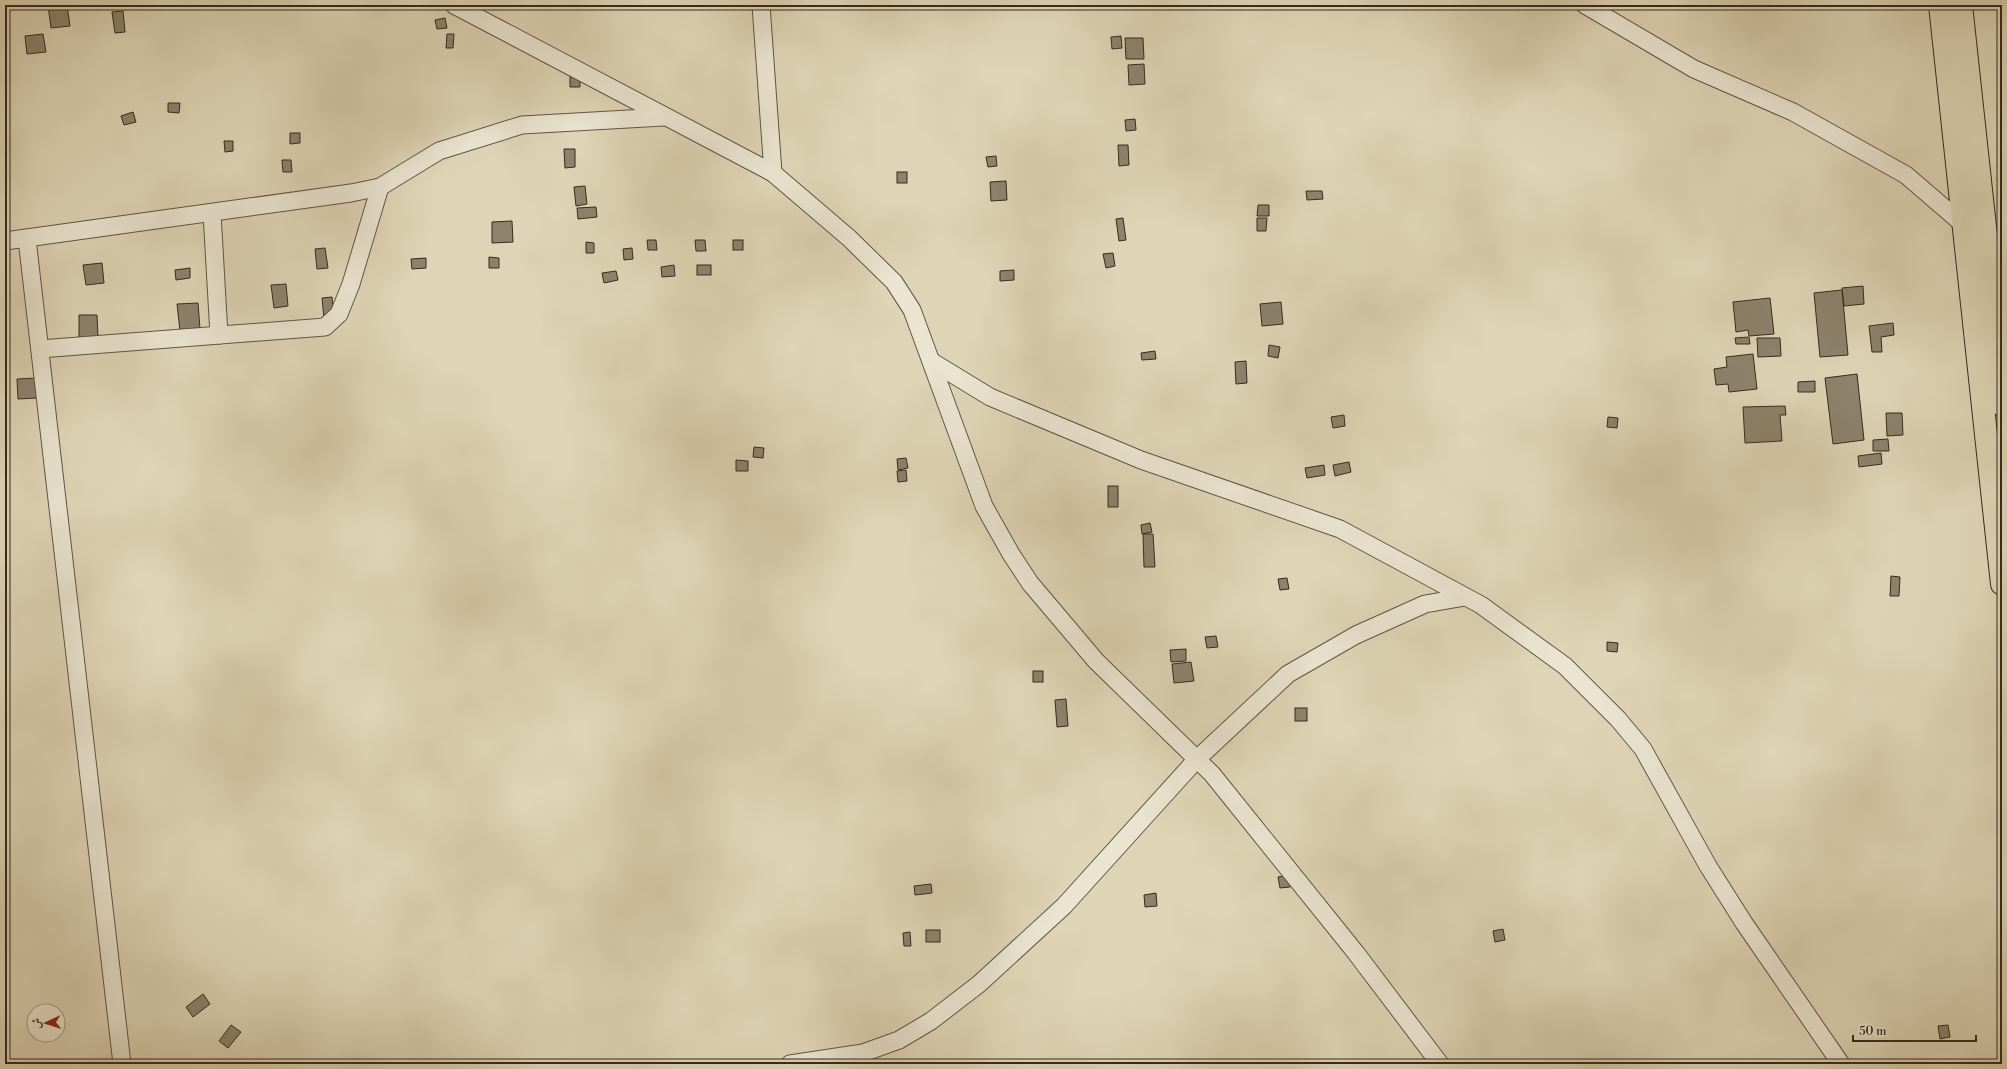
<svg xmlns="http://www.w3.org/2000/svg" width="2007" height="1069" viewBox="0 0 2007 1069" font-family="'Libre Bodoni',Amiri,serif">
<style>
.building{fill:#8d836d;stroke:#352a1e}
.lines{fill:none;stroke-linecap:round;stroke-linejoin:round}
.street-casing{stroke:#5f5544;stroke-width:19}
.highway-casing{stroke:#352a1e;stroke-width:24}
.street{stroke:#eae4d0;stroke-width:17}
.highway{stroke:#ded5b6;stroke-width:22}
</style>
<rect width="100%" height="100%" fill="#ded5b6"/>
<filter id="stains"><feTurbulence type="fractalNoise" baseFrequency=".005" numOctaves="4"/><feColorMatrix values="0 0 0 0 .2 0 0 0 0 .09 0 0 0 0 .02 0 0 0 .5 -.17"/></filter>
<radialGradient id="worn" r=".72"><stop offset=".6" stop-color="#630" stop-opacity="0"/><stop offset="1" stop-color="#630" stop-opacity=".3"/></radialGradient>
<g class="building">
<polygon points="48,5 67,5 70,26 51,28"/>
<polygon points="123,11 125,32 115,33 112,12"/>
<polygon points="445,18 447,28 437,29 435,20"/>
<polygon points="43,34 46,52 27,54 25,36"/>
<polygon points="447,34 454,34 453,48 446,48"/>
<polygon points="1121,36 1122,48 1112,49 1111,37"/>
<polygon points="1125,38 1143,38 1144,59 1126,59"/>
<polygon points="1144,64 1145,84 1129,85 1128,65"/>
<polygon points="570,76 580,77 580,87 570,87"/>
<polygon points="168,103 180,103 179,113 168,112"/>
<polygon points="133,112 136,122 124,125 121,116"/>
<polygon points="1135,119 1136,130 1126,131 1125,120"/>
<polygon points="290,133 300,133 300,143 290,144"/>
<polygon points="224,141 233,141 233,151 225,152"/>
<polygon points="1118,145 1128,145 1129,165 1119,166"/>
<polygon points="564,149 575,149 575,167 565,168"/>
<polygon points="996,156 997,166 988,167 986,157"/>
<polygon points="282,160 291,160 292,172 283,172"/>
<rect x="897" y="172" width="10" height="11"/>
<polygon points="1006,181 1007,200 991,201 990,182"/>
<polygon points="585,186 587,204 576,206 574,187"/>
<polygon points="1306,191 1322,191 1323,199 1307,200"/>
<polygon points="1258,205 1269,205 1269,216 1257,216"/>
<polygon points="596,207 597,217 578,219 577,208"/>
<polygon points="1123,218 1126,240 1119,241 1116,219"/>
<polygon points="1257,218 1267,218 1266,231 1257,231"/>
<polygon points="512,221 513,242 492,243 492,222"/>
<polygon points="647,240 656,240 657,250 648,250"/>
<polygon points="695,240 705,240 706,251 696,251"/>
<rect x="733" y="240" width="10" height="10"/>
<polygon points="586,242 594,243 594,253 586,253"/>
<polygon points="325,248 328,268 317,269 315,249"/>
<polygon points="632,248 633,259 624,260 623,249"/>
<polygon points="1113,253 1115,266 1106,268 1103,254"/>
<polygon points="489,257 499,258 499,268 489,268"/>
<polygon points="426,258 426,268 412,269 411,259"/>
<polygon points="102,263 104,283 86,285 83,265"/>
<polygon points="674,265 675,276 662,277 661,267"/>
<rect x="697" y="265" width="14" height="10"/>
<polygon points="190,268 190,278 176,280 175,270"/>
<polygon points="1014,270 1014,280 1000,281 1000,271"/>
<polygon points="616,271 618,280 604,283 602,273"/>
<polygon points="286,284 288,306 274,308 271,285"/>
<polygon points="1863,286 1864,304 1844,306 1842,288"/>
<polygon points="1842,290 1848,355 1820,357 1814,293"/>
<polygon points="332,297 334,317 324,318 322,298"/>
<polygon points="1770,298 1774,334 1749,336 1748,330 1736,332 1733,302"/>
<polygon points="1281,302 1283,324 1262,326 1260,304"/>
<polygon points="198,303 200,329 180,331 177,304"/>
<polygon points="79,315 97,315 98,337 79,338"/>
<polygon points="1893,323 1894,335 1881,337 1882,352 1872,352 1869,326"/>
<polygon points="1749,337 1750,344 1736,344 1735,338"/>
<polygon points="1757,338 1780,338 1781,356 1758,357"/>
<polygon points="1269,345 1280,347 1278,358 1268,356"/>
<polygon points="1155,351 1156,359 1142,360 1141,353"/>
<polygon points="1753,354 1757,389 1729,392 1728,384 1716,385 1714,369 1727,367 1726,357"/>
<polygon points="1246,361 1247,383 1236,384 1235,362"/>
<polygon points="1857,374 1864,440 1833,444 1825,378"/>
<polygon points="36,378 37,398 18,399 17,379"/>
<polygon points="1815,381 1815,392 1798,392 1798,382"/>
<polygon points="1785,406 1786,415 1780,415 1782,441 1745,443 1743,407"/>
<polygon points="1886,413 1902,413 1903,435 1887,436"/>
<polygon points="1344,415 1345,426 1333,428 1331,417"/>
<polygon points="1608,417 1618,418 1617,428 1607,427"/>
<polygon points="1888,439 1889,451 1873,451 1873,440"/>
<polygon points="754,447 764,448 763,458 753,457"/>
<polygon points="1881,453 1882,464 1859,467 1858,456"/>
<polygon points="906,458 908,468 898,470 897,459"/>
<polygon points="736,460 748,461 748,471 736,471"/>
<polygon points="1349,462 1351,472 1335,476 1333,465"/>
<polygon points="1324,465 1325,475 1307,478 1305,468"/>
<polygon points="906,470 907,481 898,482 897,471"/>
<rect x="1108" y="486" width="10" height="21"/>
<polygon points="1150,523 1152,532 1142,534 1141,525"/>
<polygon points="1143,534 1153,534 1155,567 1144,567"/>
<polygon points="1891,576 1900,577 1899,596 1890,596"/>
<polygon points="1287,578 1289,589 1280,590 1278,579"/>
<polygon points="1216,636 1218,647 1207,648 1205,637"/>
<polygon points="1607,642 1618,643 1617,652 1607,651"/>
<polygon points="1186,649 1186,661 1171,662 1170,650"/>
<polygon points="1191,662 1194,681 1174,683 1172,664"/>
<rect x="1033" y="671" width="10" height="11"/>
<polygon points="1066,699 1068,726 1057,727 1055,700"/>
<rect x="1295" y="708" width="12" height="13"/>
<polygon points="1289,875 1290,887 1280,888 1278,877"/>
<polygon points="931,884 932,893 915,895 914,886"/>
<polygon points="1156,893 1157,906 1145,907 1144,895"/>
<polygon points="1503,929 1505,940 1495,942 1493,931"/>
<rect x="926" y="930" width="14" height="12"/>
<polygon points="910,932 911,946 904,946 903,933"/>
<polygon points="203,994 210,1004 193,1017 186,1007"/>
<polygon points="231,1025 241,1032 228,1048 219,1041"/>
<polygon points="1948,1025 1950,1037 1940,1039 1938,1026"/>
</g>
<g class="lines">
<defs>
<g id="street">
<polyline points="454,5 773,173 849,238 894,282 912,310 984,506 1011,554 1030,583 1096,661 1212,774 1356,953 1440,1064"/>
<polyline points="761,5 773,173"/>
<polyline points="1585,5 1694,69 1793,112 1906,175 1964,225"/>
<polyline points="212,213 219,335"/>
<polyline points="27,239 122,1064"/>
<polyline points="5,241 351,193 380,187 439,151 522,125 664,117"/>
<polyline points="40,349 325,327 339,314 351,284 380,187"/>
<polyline points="931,361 990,397 1141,460 1340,529 1481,605 1565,666 1618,719 1643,749 1708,866 1744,923 1841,1064"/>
<polyline points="790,1064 863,1053 899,1040 931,1021 979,984 1064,906 1197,759 1288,674 1356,635 1425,604 1465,597"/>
</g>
<g id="highway">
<polyline points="1940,5 2002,584"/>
<polyline points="1961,5 1990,273 2002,405"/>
</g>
</defs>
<use href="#street" class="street-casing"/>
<use href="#highway" class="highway-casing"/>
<use href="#street" class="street"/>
<use href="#highway" class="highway"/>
</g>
<rect width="2007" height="1069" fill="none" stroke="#ded5b6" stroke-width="20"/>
<rect x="6" y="6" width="1995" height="1057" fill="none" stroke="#352a1e" stroke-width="2"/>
<rect x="10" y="10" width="1987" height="1049" fill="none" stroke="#352a1e"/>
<g transform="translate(46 1023) rotate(266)"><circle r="19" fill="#eae4d0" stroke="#a29a89"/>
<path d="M0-3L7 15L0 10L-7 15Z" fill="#8f2418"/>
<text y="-6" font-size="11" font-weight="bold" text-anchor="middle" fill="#352a1e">ش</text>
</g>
<path d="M1853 1035v6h123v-6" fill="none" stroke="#352a1e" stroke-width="2"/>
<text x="1859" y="1035" font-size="12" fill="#352a1e" stroke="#eae4d0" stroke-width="3" paint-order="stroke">50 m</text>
<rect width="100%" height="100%" filter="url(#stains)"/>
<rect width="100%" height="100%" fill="url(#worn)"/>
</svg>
